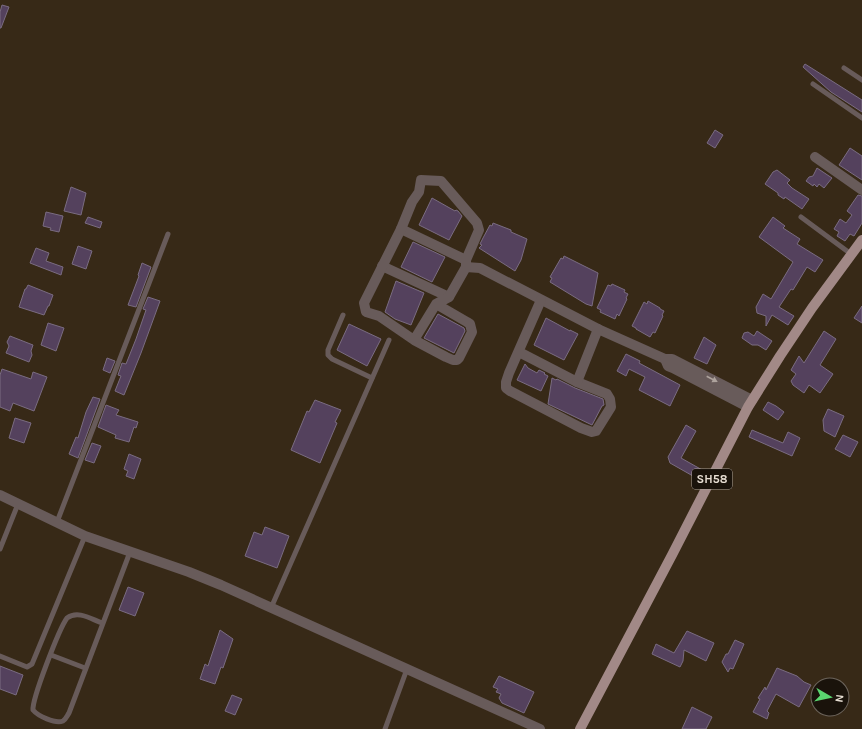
<svg xmlns="http://www.w3.org/2000/svg" width="862" height="729" viewBox="0 0 862 729" font-family="Karla,sans-serif">
<style>
.building{fill:#54415d;stroke:#7a6c81}
.lines{fill:none;stroke-linecap:round;stroke-linejoin:round}
.service{stroke:#685b5a;stroke-width:5}
.minor{stroke:#685b5a;stroke-width:10}
.primary{stroke:#a28987;stroke-width:10}
.oneway{fill:#aea39d}
.labels{text-anchor:middle;stroke-width:3;stroke-linejoin:round;paint-order:stroke}
.shield{fill:#1a130b;stroke:#aaa197;stroke-width:1}
.shield-label{font-size:12px;font-weight:bold;fill:#e7ded3}
</style>
<rect width="100%" height="100%" fill="#372917"/>
<g class="building">
<polygon points="2,5 9,7 1,28 0,28 0,12"/>
<polygon points="805,64 862,100 862,112 831,92 803,67"/>
<polygon points="715,130 723,135 715,148 707,143"/>
<polygon points="850,148 862,156 862,180 839,165"/>
<polygon points="817,168 832,178 824,188 819,184 817,187 814,184 813,186 806,181 809,177 813,176"/>
<polygon points="777,170 790,180 787,183 792,188 809,199 802,209 785,197 784,199 778,195 778,193 765,184 773,172"/>
<polygon points="71,187 86,193 81,215 64,211"/>
<polygon points="858,195 862,196 862,223 854,236 850,234 845,241 837,236 839,232 834,229 840,219 846,223 852,215 847,211"/>
<polygon points="432,198 455,211 456,210 458,211 462,216 449,240 419,225"/>
<polygon points="46,212 63,216 59,232 50,230 51,228 43,226"/>
<polygon points="88,217 102,222 100,228 85,223"/>
<polygon points="773,217 785,226 783,228 800,239 797,244 823,260 815,272 807,267 793,290 791,289 779,307 794,316 788,325 772,315 766,326 766,316 757,313 756,307 763,294 771,299 793,262 759,237"/>
<polygon points="493,223 511,230 511,232 527,239 521,260 515,271 479,248 482,245 480,244 483,238 490,225 492,226"/>
<polygon points="413,242 445,257 432,282 401,267"/>
<polygon points="78,246 92,251 86,269 72,264"/>
<polygon points="36,248 49,253 46,261 63,267 61,275 30,263"/>
<polygon points="564,256 598,273 592,306 586,304 550,282 552,278 550,277 561,258 563,259"/>
<polygon points="142,263 151,267 136,307 128,305 139,276 138,275"/>
<polygon points="396,281 424,293 411,325 395,319 385,312"/>
<polygon points="612,284 625,290 624,292 628,294 626,298 627,299 619,316 617,314 615,319 600,312 601,310 597,308 608,285 611,286"/>
<polygon points="28,285 53,295 49,306 48,306 44,315 19,307 25,289 26,289"/>
<polygon points="148,297 160,301 141,353 124,395 115,391 121,376 118,375 122,363 126,364 136,339 146,310 143,309"/>
<polygon points="648,301 660,308 660,309 664,311 662,315 663,316 655,333 653,332 650,337 636,329 636,328 632,326 644,302 647,304"/>
<polygon points="862,306 862,323 854,318"/>
<polygon points="438,314 464,328 465,331 454,353 424,338"/>
<polygon points="546,318 570,331 570,330 578,334 564,360 534,345"/>
<polygon points="48,323 64,328 56,351 41,345"/>
<polygon points="349,324 381,339 367,366 337,350"/>
<polygon points="757,331 772,341 766,350 758,345 752,345 742,338 744,333 748,332 754,336"/>
<polygon points="824,331 836,339 820,365 833,374 820,393 809,385 804,393 793,385 791,381 796,374 791,370 799,356 804,363"/>
<polygon points="10,336 33,345 31,351 32,355 29,362 6,353 9,346 7,342"/>
<polygon points="704,337 716,345 707,364 694,358"/>
<polygon points="626,354 640,361 639,363 680,385 670,406 639,390 645,377 629,369 626,376 617,371"/>
<polygon points="107,358 115,361 110,373 103,370"/>
<polygon points="525,364 528,368 537,373 539,370 545,373 544,374 548,376 541,391 517,380"/>
<polygon points="2,369 31,379 33,372 47,377 34,411 13,403 10,411 0,407 0,375"/>
<polygon points="552,378 556,380 557,379 575,388 603,399 604,405 602,406 592,425 548,404"/>
<polygon points="93,397 100,399 78,458 69,454 76,437 78,438 86,412"/>
<polygon points="315,400 341,410 335,422 337,423 320,463 291,450 307,411 309,412"/>
<polygon points="768,402 776,406 784,412 778,420 763,410"/>
<polygon points="106,405 119,410 116,415 138,422 136,428 134,427 129,442 115,438 116,435 98,427"/>
<polygon points="828,409 844,416 835,437 824,431 823,420"/>
<polygon points="15,418 31,423 24,443 9,438"/>
<polygon points="686,425 696,431 681,458 704,471 700,480 670,463 668,457"/>
<polygon points="752,430 783,443 788,432 800,438 792,456 749,437"/>
<polygon points="843,435 858,442 850,457 835,449"/>
<polygon points="92,443 101,446 94,463 85,460"/>
<polygon points="129,454 141,459 134,479 126,476 128,471 124,469"/>
<polygon points="265,527 289,536 277,568 245,556 254,532 262,535"/>
<polygon points="128,587 144,593 135,616 119,610"/>
<polygon points="220,630 233,639 223,668 221,667 215,684 200,679 205,664 208,666"/>
<polygon points="687,631 714,643 706,661 684,650 683,661 680,667 652,654 656,644 674,653"/>
<polygon points="735,640 744,644 733,669 730,668 728,672 722,662 726,654 728,654"/>
<polygon points="0,666 23,675 16,695 0,689"/>
<polygon points="777,668 797,676 804,682 811,685 799,707 776,694 767,711 769,713 767,719 753,712 760,699 758,698 765,687 766,690"/>
<polygon points="499,676 534,692 524,713 502,703 499,698 501,694 496,692 498,689 493,687"/>
<polygon points="232,695 242,699 235,715 225,711"/>
<polygon points="692,707 712,717 706,729 682,729"/>
</g>
<g class="lines">
<g class="service">
<polyline points="844,68 862,80"/>
<polyline points="813,84 862,118"/>
<polyline points="801,217 851,254"/>
<polyline points="343,315 328,350 328,355 332,359 372,378"/>
<polyline points="57,522 168,234"/>
<polyline points="0,549 18,504"/>
<polyline points="271,608 389,340"/>
<path d="M102 623C91 619 78 610 67 618 59 629 32 699 33 710 38 716 55 724 63 721 66 719 67 716 69 713L130 552"/>
<polyline points="51,655 85,668"/>
<polyline points="0,656 27,667 32,664 85,536"/>
<polyline points="385,729 407,669"/>
</g>
<g class="minor">
<polyline points="815,157 862,190"/>
<polyline points="401,229 466,260"/>
<polyline points="382,266 449,297"/>
<polyline points="466,267 480,268 598,329 665,359"/>
<polyline points="414,340 436,304 449,297 466,267 466,260 479,230 477,223 441,181 421,180 419,192 412,202 401,229 364,303 366,312 379,316 414,340 446,357 453,360 457,360 459,358 472,332 470,324 467,322 436,304"/>
<polyline points="519,352 577,382 607,394 610,399 611,407 596,431 592,432 581,428 510,391 506,388 506,382 509,373 541,300"/>
<polyline points="577,382 598,329"/>
<polyline points="748,407 673,368 668,366 665,359 672,359 752,400"/>
<polyline points="0,495 85,536 189,572 221,585 540,729"/>
</g>
<polyline class="primary" points="580,729 672,555 748,407 780,356 812,308 862,240"/>
</g>
<defs><path id="oneway-solid" d="M-6-.8H1V-3.2L6.5 0L1 3.2V.8H-6Z"/></defs>
<use class="oneway" href="#oneway-solid" transform="translate(712 379) rotate(27)"/>
<g class="labels">
<rect class="shield" x="692" y="469" width="40" height="20" rx="3"/>
<g class="shield-label">
<text x="712" y="483">SH58</text>
</g>
</g>
<g transform="translate(830 697) rotate(99)"><circle r="19" fill="#1a130b" stroke="#6c645b"/>
<path d="M0-3L7 15L0 10L-7 15Z" fill="#5ad56f"/>
<text y="-6" font-size="11" font-weight="bold" text-anchor="middle" fill="#e7ded3">N</text>
</g>
</svg>
